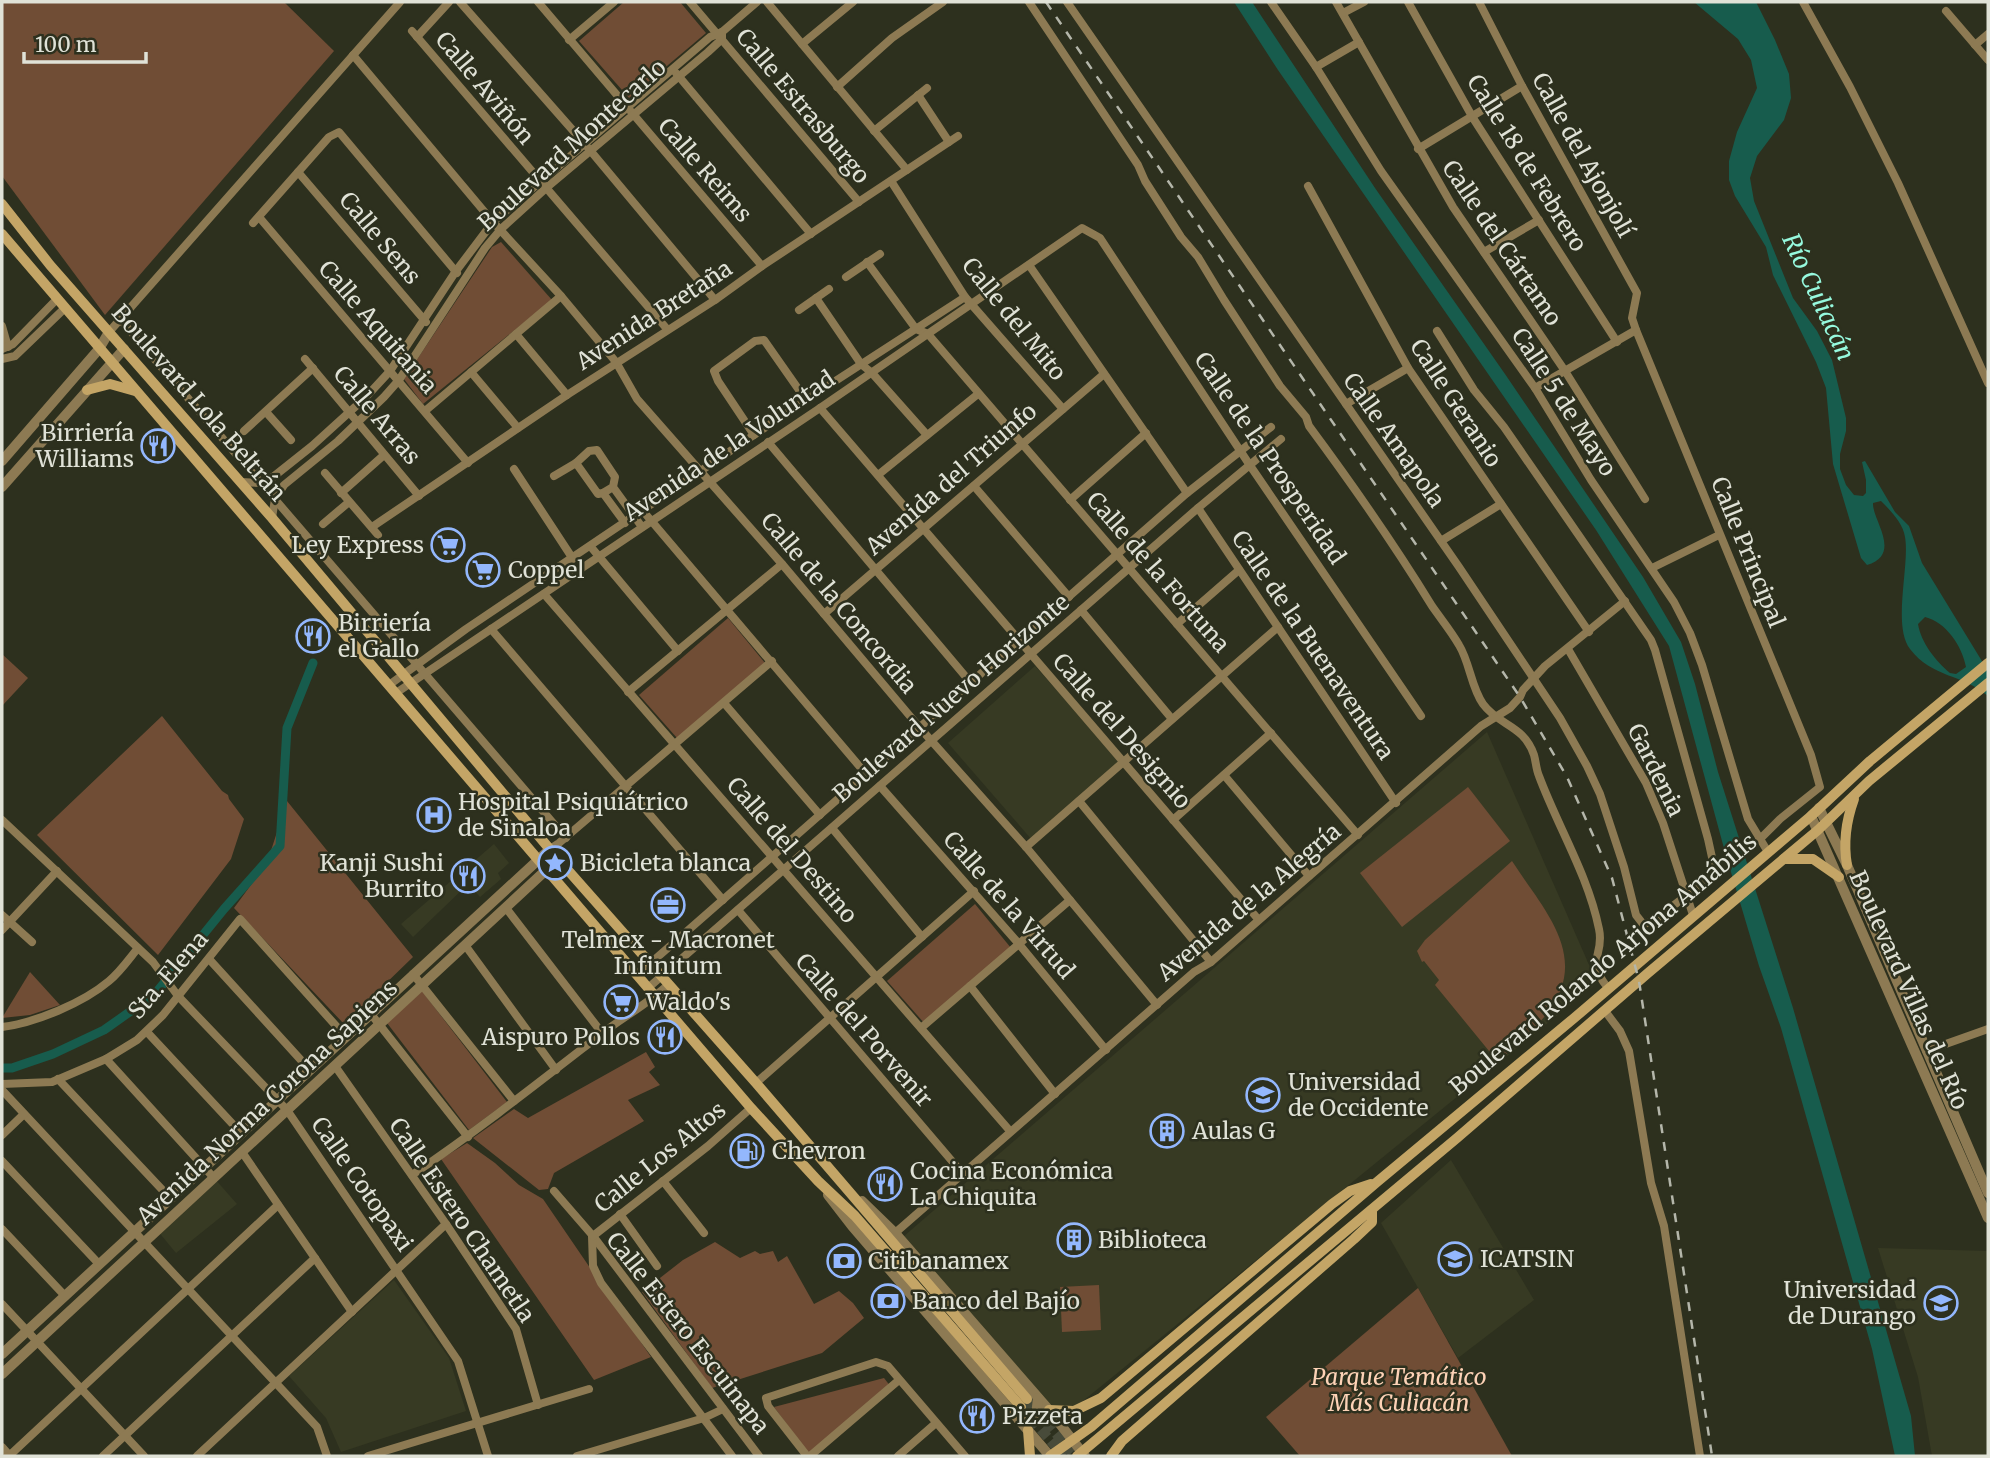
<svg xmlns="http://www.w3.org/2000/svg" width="1990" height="1458" viewBox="0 0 1990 1458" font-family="Merriweather,serif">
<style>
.built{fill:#373a23}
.green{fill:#704d35}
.water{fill:#175c4d;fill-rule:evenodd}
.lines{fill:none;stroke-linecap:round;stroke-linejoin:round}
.canal{stroke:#175c4d;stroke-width:9}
.secondary-tunnel{stroke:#484b3a;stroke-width:10;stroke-dasharray:10 5;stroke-linecap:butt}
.minor{stroke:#8d7a53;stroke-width:8}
.tertiary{stroke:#8d7a53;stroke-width:10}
.secondary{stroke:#c4a566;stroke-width:10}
.rail{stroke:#b4b6aa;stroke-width:2.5;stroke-dasharray:9 9;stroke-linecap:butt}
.labels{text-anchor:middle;stroke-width:5;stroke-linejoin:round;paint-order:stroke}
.street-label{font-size:23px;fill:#e0e2d7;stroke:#2d301e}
.poi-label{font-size:23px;fill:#e0e2d7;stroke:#2d301e;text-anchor:start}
.park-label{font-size:23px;font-style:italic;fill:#fdd2b6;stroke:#2d301e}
.water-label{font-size:24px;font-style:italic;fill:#96f9de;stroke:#2d301e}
</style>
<rect width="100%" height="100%" fill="#2d301e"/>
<g class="built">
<polygon points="1035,666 1122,763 1032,840 948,743"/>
<polygon points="1487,732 1597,983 1062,1418 903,1237"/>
<polygon points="494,844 509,863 498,873 501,879 480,897 468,884 413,937 401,924"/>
<polygon points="1451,1160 1534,1300 1458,1358 1381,1223"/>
<polygon points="214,1178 237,1204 176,1253 157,1230"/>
<polygon points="1878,1248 1988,1251 1988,1456 1932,1456 1918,1377"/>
<polygon points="394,1280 449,1358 466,1411 341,1452 326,1418 289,1376"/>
</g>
<g class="green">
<polygon points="2,2 284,2 334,51 105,315 2,176"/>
<polygon points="624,2 680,2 706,33 629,98 579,41"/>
<polygon points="501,242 552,300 423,404 404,379 492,247"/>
<polygon points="728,618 765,663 677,738 639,695"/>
<polygon points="2,654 28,678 2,706"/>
<polygon points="162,716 222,791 228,795 229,799 244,819 231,859 158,955 37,835"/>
<polygon points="1468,787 1510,841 1402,927 1360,873"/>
<polygon points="287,801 413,957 344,1024 234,908 267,863"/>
<path d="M1512 861C1544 911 1593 958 1545 1016 1531 1033 1513 1047 1498 1062L1435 985 1439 980 1424 961 1422 962 1417 951 1425 940Z"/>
<polygon points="975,904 1011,948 925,1024 887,981"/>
<polygon points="30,972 60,1005 30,1015 2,1018"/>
<polygon points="422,991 507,1102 469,1130 387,1023"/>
<polygon points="646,1052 655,1067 649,1072 660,1085 628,1100 644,1121 554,1173 548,1189 539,1190 473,1138 514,1109 528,1118"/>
<polygon points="467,1143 495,1163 519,1185 543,1199 651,1357 594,1380 441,1159"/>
<polygon points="715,1242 740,1258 755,1251 760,1254 773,1251 778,1262 787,1256 814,1304 839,1291 853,1303 864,1318 822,1353 712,1388 642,1292 683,1260"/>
<polygon points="1099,1285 1101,1330 1062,1332 1060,1287"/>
<polygon points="1418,1288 1512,1456 1300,1456 1266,1417"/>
<polygon points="884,1378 891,1387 809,1454 774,1407"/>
</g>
<g class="water">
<polygon points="1234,2 1252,2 1375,188 1505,374 1643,577 1681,642 1695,684 1718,772 1793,1008 1911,1416 1915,1456 1895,1456 1872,1349 1781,1028 1759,966 1725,852 1669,646 1596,530 1278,70"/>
<path d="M1694 2H1756L1775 40 1789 74 1791 98 1784 120 1757 156 1750 178 1754 201 1793 298 1817 331 1832 360 1846 418V431L1840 454V469L1846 485 1854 495 1863 496 1866 493V480L1862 462 1865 461 1895 512 1909 526 1922 563 1988 671V696C1963 674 1932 678 1910 649 1892 626 1910 565 1905 537 1903 523 1890 510 1881 501L1873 503C1872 520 1903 554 1867 565L1861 558 1833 464 1826 388 1816 362 1773 275 1766 247 1735 196 1729 180V161L1737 132 1757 88 1751 60 1738 39ZM1925 617C1946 622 1962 646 1966 667L1956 674 1950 673C1936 661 1921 643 1918 624Z"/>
</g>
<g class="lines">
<polyline class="canal" points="2,1068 12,1068 53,1054 104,1030 155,994 224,909 280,846 287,728 313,663"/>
<g class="secondary-tunnel">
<polyline points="1027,1399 1075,1456"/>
<polyline points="1021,1407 1064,1456"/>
</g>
<g class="minor">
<polyline points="460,2 584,143 715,300"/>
<polyline points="538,2 762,266"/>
<polyline points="690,2 859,202"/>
<polyline points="767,2 907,170"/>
<path d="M1029 2 1138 165 1145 181 1181 237 1198 257 1224 300 1280 386 1306 417 1309 426C1352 484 1394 544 1432 606 1441 619 1451 631 1459 645 1470 663 1471 687 1483 704 1499 726 1524 725 1534 755 1536 762 1536 769 1539 776 1558 827 1588 875 1599 929 1605 956 1584 959 1608 988"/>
<polyline points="1067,2 1459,567 1560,718 1587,766 1600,794 1624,867 1636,915 1643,924 1652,922 1712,876 1713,862 1708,839 1655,650 1651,640 1504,427 1474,390 1437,331"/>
<polyline points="1271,2 1316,67 1381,171 1535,388 1591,480 1674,602 1690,633 1702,665 1748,819 1768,852"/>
<polyline points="1336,2 1453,207 1565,371 1645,499"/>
<polyline points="1408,2 1473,118 1617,342"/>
<polyline points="1479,2 1522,86 1637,293 1632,318 1636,330 1811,755 1820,787 1780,819 1759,840"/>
<polyline points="1803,2 1850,87 1898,183 1988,383"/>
<polyline points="1946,11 1988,60"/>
<polyline points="1343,13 1364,2"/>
<polyline points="412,31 667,329"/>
<polyline points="417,37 449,2"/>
<polyline points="569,40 614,2"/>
<polyline points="802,44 853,2"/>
<polyline points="1975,45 1988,34"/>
<polyline points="353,55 493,222 561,296 616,362 637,399 782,564 920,728 1026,847 1157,1005"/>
<polyline points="1316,67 1359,42"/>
<polyline points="676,73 811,234"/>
<polyline points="837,87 892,38 943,2"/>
<polyline points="918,95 949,142"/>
<polyline points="874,131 927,88"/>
<polyline points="1418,149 1522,86"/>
<polyline points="298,172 426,322"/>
<polyline points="891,181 965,297 1063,409"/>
<polyline points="1308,186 1408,368 1589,632"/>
<polyline points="259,217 468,463"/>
<polyline points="253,223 329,137 339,132 457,273"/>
<polyline points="1484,252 1539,220"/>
<polyline points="867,262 916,329 928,334 1358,835"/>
<polyline points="1029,265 1187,493"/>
<polyline points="846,277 880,254"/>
<polyline points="816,298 861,364 872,373 927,435"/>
<polyline points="799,310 829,289"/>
<polyline points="120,319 566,838"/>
<polyline points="2,326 8,347"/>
<polyline points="109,332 400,2"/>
<polyline points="516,334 567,395"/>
<polyline points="2,349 13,344 57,299"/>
<polyline points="2,359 15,356 65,308"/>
<polyline points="305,359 419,496"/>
<polyline points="471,372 518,428"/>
<polyline points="1535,388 1636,330"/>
<polyline points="1346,404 1408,368"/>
<polyline points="820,408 1258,919"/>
<polyline points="425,411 561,296"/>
<polyline points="266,412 291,440"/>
<polyline points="244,431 313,368"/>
<polyline points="754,435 718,381 714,371 755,341 764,340 806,400"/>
<polyline points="768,442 971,683"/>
<polyline points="514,469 573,559"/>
<polyline points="325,473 378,535"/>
<polyline points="878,475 978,394"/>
<polyline points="554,476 576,463"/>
<polyline points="241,482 260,483 273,477 312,446 366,397 390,371 456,271 493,222 710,37 722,32 757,2"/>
<polyline points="974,486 1069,597"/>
<polyline points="613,487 603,493 598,494 576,463 589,451 597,450 615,477 613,487 642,527"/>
<polyline points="341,493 384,455"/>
<polyline points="603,493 625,523"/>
<polyline points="1070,500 1146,433"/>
<polyline points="1198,508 1396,803"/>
<polyline points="643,511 866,774"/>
<polyline points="272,518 275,499 284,485 338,441 384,397 399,380 485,248 501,229 545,189 708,52 722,39 722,32"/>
<polyline points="323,524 349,502"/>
<polyline points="372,527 567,395 715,300 762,266 958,136"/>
<polyline points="1441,541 1501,504"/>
<polyline points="591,547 678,651"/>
<polyline points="1652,568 1719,535"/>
<polyline points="544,594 1010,1131"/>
<polyline points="1081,610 1172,719"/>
<polyline points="824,614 1104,374"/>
<polyline points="1177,624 1239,570"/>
<polyline points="491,629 723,900"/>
<polyline points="1568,649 1646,783 1663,823 1693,915"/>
<polyline points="389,685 466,629 806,400 965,297"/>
<polyline points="628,692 782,564"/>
<polyline points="396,693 820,408 1082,228 1100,238 1249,464 1421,716"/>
<polyline points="724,703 820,815"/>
<polyline points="1224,775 1309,876"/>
<polyline points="880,786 1019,944 1106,1050"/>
<polyline points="1079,801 1211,962"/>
<polyline points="2,820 153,962 178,996 287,1110 458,1361 488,1456"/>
<polyline points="1173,820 1271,733"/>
<polyline points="832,828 922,937"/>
<polyline points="1026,847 1278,627"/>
<polyline points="550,849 559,843 772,661"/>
<polyline points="506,908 602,1033"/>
<polyline points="738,910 963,1174"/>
<polyline points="2,915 32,942"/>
<polyline points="2,930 57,871"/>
<polyline points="465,945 556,1070"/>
<polyline points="209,959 310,1070"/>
<polyline points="413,974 514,1101"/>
<polyline points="637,975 1187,493 1271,427"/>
<polyline points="970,986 1055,1094"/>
<polyline points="648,988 1198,508 1281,439"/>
<polyline points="1605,1011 1620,1031 1629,1051 1651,1183 1664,1226 1700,1456"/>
<polyline points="371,1014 468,1137"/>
<path d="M2 1027C35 1023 83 1003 109 981 120 972 129 959 138 948"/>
<polyline points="921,1028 1070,900"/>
<polyline points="147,1032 241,1133"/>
<polyline points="1926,1051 1988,1029"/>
<polyline points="106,1059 214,1178"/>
<polyline points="335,1066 446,1224 516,1329 538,1405"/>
<polyline points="58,1079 170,1198"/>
<polyline points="756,1083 974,891"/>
<polyline points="2,1084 52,1082 106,1059 137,1040 163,1015 240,919 346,1037"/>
<polyline points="2,1090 317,1427 327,1456"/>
<polyline points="2,1135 24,1114"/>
<polyline points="242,1152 352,1312"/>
<polyline points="2,1161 99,1264"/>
<path d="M412 1175C477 1131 538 1083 600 1035 623 1017 648 1004 669 984"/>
<polyline points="663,1181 704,1233"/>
<polyline points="554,1191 593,1236 759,1456"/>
<polyline points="620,1214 657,1266"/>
<polyline points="2,1229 65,1296"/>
<polyline points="895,1233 1194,972 1211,962 1481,726 1510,708 1520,697 1523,690 1545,666 1625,601"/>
<polyline points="592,1236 593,1266 601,1283 732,1456"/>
<polyline points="593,1236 708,1146 751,1108"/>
<polyline points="2,1304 144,1456"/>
<polyline points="2,1447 10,1456"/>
<polyline points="9,1456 278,1205"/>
<polyline points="103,1456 315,1258"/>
<polyline points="197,1456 446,1224"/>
<polyline points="368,1456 589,1389"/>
<polyline points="577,1456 704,1418 723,1409"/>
<polyline points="807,1456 768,1406 766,1398 876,1362 888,1366 965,1456"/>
<polyline points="810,1456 899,1380"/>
<polyline points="898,1456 936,1423"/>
</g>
<g class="tertiary">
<polyline points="2,461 99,349 109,332"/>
<polyline points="2,487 124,349"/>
<polyline points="1819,808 1847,865 1988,1193"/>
<polyline points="1811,816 1988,1218"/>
<polyline points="828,1195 852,1226 1050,1456"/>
<polyline points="862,1201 895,1233 1049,1410 1085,1456"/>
<polyline points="2,1354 550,849"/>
<polyline points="2,1374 558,859"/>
<polyline points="1019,1420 1029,1420 1036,1415 1038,1398"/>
</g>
<g class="secondary">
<polyline points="2,204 50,265 272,518 558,859 756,1083 1027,1399"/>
<polyline points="2,234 751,1108 818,1181 855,1216 1021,1407"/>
<polyline points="87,390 110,384 135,391"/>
<polyline points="1784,859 1813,859 1839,877"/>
<path d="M1847 865C1843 842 1846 821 1854 799"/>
<polyline points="1049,1410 1074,1411 1101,1398 1332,1204 1350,1191 1371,1184"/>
<polyline points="1028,1430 1030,1456"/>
<polyline points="1050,1456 1091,1427 1377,1182 1573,1019 1811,816 1870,761 1988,663"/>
<polyline points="1077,1456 1457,1138 1648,973 1818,830 1869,781 1988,683"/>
<polyline points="1111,1456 1122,1441 1354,1239 1372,1222 1372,1210"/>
</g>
<polyline class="rail" points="1046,2 1520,697 1567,777 1612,878 1639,981 1712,1456"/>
</g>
<defs>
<symbol id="restaurant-ring" viewBox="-11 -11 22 22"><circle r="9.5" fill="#2d301e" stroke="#93b7fd" stroke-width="1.5"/><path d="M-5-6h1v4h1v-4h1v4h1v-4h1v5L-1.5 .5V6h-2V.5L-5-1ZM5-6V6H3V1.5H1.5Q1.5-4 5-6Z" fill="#93b7fd"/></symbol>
<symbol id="supermarket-ring" viewBox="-11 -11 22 22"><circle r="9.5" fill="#2d301e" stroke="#93b7fd" stroke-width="1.5"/><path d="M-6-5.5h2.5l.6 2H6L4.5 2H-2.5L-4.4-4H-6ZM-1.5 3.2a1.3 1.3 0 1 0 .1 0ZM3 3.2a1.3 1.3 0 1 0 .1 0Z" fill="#93b7fd"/></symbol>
<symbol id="hospital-ring" viewBox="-11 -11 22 22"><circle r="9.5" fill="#2d301e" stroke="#93b7fd" stroke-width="1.5"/><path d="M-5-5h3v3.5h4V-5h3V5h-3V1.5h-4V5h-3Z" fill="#93b7fd"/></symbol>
<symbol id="sight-ring" viewBox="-11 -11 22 22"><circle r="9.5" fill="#2d301e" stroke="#93b7fd" stroke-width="1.5"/><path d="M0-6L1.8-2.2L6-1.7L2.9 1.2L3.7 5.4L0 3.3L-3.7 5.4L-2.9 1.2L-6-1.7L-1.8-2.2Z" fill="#93b7fd"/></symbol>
<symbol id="office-ring" viewBox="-11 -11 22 22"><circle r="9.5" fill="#2d301e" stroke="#93b7fd" stroke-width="1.5"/><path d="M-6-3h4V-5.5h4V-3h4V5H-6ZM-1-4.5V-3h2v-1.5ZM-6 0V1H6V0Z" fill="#93b7fd"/></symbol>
<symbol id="university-ring" viewBox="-11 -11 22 22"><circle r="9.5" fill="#2d301e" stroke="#93b7fd" stroke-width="1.5"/><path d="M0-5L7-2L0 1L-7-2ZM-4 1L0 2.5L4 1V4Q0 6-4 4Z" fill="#93b7fd"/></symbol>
<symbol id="building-ring" viewBox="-11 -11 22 22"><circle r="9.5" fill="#2d301e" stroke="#93b7fd" stroke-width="1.5"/><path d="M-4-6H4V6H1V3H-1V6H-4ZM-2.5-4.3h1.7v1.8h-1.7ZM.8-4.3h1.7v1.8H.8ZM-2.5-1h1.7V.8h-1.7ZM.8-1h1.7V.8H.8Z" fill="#93b7fd"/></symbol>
<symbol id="fuel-ring" viewBox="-11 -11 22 22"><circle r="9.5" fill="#2d301e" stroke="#93b7fd" stroke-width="1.5"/><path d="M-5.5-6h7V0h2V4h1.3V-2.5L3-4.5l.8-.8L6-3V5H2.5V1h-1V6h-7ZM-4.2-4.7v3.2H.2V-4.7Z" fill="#93b7fd"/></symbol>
<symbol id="school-ring" viewBox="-11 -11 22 22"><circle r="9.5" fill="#2d301e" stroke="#93b7fd" stroke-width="1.5"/><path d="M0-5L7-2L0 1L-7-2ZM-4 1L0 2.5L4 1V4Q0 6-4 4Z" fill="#93b7fd"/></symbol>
<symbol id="bank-ring" viewBox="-11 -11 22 22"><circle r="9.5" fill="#2d301e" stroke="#93b7fd" stroke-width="1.5"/><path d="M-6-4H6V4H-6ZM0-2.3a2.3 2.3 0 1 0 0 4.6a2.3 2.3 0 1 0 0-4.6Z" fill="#93b7fd"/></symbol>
</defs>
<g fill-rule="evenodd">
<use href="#restaurant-ring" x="139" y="427" width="38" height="38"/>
<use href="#supermarket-ring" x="429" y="526" width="38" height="38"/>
<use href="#supermarket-ring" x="464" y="551" width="38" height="38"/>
<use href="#restaurant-ring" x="294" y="617" width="38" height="38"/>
<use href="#hospital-ring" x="415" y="796" width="38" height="38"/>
<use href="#sight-ring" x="536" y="844" width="38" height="38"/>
<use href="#restaurant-ring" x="449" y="857" width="38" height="38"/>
<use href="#office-ring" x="649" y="886" width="38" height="38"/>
<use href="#supermarket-ring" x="602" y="983" width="38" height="38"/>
<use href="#restaurant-ring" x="646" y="1018" width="38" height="38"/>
<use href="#university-ring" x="1244" y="1076" width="38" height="38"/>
<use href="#building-ring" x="1148" y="1112" width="38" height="38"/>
<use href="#fuel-ring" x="728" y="1132" width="38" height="38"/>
<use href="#restaurant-ring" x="866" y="1165" width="38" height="38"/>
<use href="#building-ring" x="1055" y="1221" width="38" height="38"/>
<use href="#school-ring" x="1436" y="1240" width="38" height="38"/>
<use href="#bank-ring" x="825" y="1242" width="38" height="38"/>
<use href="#bank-ring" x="869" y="1282" width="38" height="38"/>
<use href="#university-ring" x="1922" y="1284" width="38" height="38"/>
<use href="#restaurant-ring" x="958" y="1397" width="38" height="38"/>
</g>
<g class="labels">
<g class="street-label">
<text transform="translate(485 88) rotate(50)" y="8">Calle Aviñón</text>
<text transform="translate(803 106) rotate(50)" y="8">Calle Estrasburgo</text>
<text transform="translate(572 145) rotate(-42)" y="8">Boulevard Montecarlo</text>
<text transform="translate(1583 155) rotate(61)" y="8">Calle del Ajonjolí</text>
<text transform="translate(1527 163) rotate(58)" y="8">Calle 18 de Febrero</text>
<text transform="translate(705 170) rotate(49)" y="8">Calle Reims</text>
<text transform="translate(380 238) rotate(50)" y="8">Calle Sens</text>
<text transform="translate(1502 243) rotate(56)" y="8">Calle del Cártamo</text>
<text transform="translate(654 315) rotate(-33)" y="8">Avenida Bretaña</text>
<text transform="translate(1014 319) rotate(51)" y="8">Calle del Mito</text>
<text transform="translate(378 327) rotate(49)" y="8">Calle Aquitania</text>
<text transform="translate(1564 402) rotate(57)" y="8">Calle 5 de Mayo</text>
<text transform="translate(199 403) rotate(49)" y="8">Boulevard Lola Beltrán</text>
<text transform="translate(1456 403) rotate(57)" y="8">Calle Geranio</text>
<text transform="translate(377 415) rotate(50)" y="8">Calle Arras</text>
<text transform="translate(1394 440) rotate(55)" y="8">Calle Amapola</text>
<text transform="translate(729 446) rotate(-34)" y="8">Avenida de la Voluntad</text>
<text transform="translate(1270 458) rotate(56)" y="8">Calle de la Prosperidad</text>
<text transform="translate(951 479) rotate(-41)" y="8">Avenida del Triunfo</text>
<text transform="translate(1748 552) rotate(68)" y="8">Calle Principal</text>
<text transform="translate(1158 572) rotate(49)" y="8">Calle de la Fortuna</text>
<text transform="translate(839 603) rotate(50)" y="8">Calle de la Concordia</text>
<text transform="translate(1313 645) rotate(56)" y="8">Calle de la Buenaventura</text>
<text transform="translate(951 698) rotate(-41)" y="8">Boulevard Nuevo Horizonte</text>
<text transform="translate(1122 731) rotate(49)" y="8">Calle del Designio</text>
<text transform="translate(1656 770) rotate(64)" y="8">Gardenia</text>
<text transform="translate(792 850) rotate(49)" y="8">Calle del Destino</text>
<text transform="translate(1249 902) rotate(-40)" y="8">Avenida de la Alegría</text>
<text transform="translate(1009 905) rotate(49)" y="8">Calle de la Virtud</text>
<text transform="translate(1603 964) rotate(-40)" y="8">Boulevard Rolando Arjona Amábilis</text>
<text transform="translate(168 975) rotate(-49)" y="8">Sta. Elena</text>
<text transform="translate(1909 990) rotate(66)" y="8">Boulevard Villas del Río</text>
<text transform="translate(864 1030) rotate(49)" y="8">Calle del Porvenir</text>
<text transform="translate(267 1102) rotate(-43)" y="8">Avenida Norma Corona Sapiens</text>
<text transform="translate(660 1157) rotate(-39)" y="8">Calle Los Altos</text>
<text transform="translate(362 1184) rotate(55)" y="8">Calle Cotopaxi</text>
<text transform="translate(462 1220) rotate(56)" y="8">Calle Estero Chametla</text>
<text transform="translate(688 1333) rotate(52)" y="8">Calle Estero Escuinapa</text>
</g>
<g class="poi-label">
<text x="134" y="441" text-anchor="end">Birriería<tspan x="134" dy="26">Williams</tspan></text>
<text x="424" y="553" text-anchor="end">Ley Express</text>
<text x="508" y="578">Coppel</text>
<text x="338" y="631">Birriería<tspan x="338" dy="26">el Gallo</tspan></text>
<text x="458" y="810">Hospital Psiquiátrico<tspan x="458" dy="26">de Sinaloa</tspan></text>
<text x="444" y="871" text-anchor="end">Kanji Sushi<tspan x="444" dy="26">Burrito</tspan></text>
<text x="580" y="871">Bicicleta blanca</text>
<text x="668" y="948" text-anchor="middle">Telmex - Macronet<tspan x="668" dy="26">Infinitum</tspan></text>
<text x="646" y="1010">Waldo's</text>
<text x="640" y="1045" text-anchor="end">Aispuro Pollos</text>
<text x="1288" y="1090">Universidad<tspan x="1288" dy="26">de Occidente</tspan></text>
<text x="1192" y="1139">Aulas G</text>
<text x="772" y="1159">Chevron</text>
<text x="910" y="1179">Cocina Económica<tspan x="910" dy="26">La Chiquita</tspan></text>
<text x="1098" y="1248">Biblioteca</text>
<text x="1480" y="1267">ICATSIN</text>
<text x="868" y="1269">Citibanamex</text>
<text x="1916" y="1298" text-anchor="end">Universidad<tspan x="1916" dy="26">de Durango</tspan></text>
<text x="912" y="1309">Banco del Bajío</text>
<text x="1002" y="1424">Pizzeta</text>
</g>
<g class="park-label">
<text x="1399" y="1385">Parque Temático<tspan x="1399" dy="26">Más Culiacán</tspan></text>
</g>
<g class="water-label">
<text transform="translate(1818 297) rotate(65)" y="8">Río Culiacán</text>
</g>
</g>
<rect width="1990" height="1458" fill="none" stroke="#e0e2d7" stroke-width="7"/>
<path d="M24 52v10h122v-10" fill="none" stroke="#e0e2d7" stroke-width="3.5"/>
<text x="35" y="52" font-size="21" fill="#e0e2d7" stroke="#2d301e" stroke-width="5" paint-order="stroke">100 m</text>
</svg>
